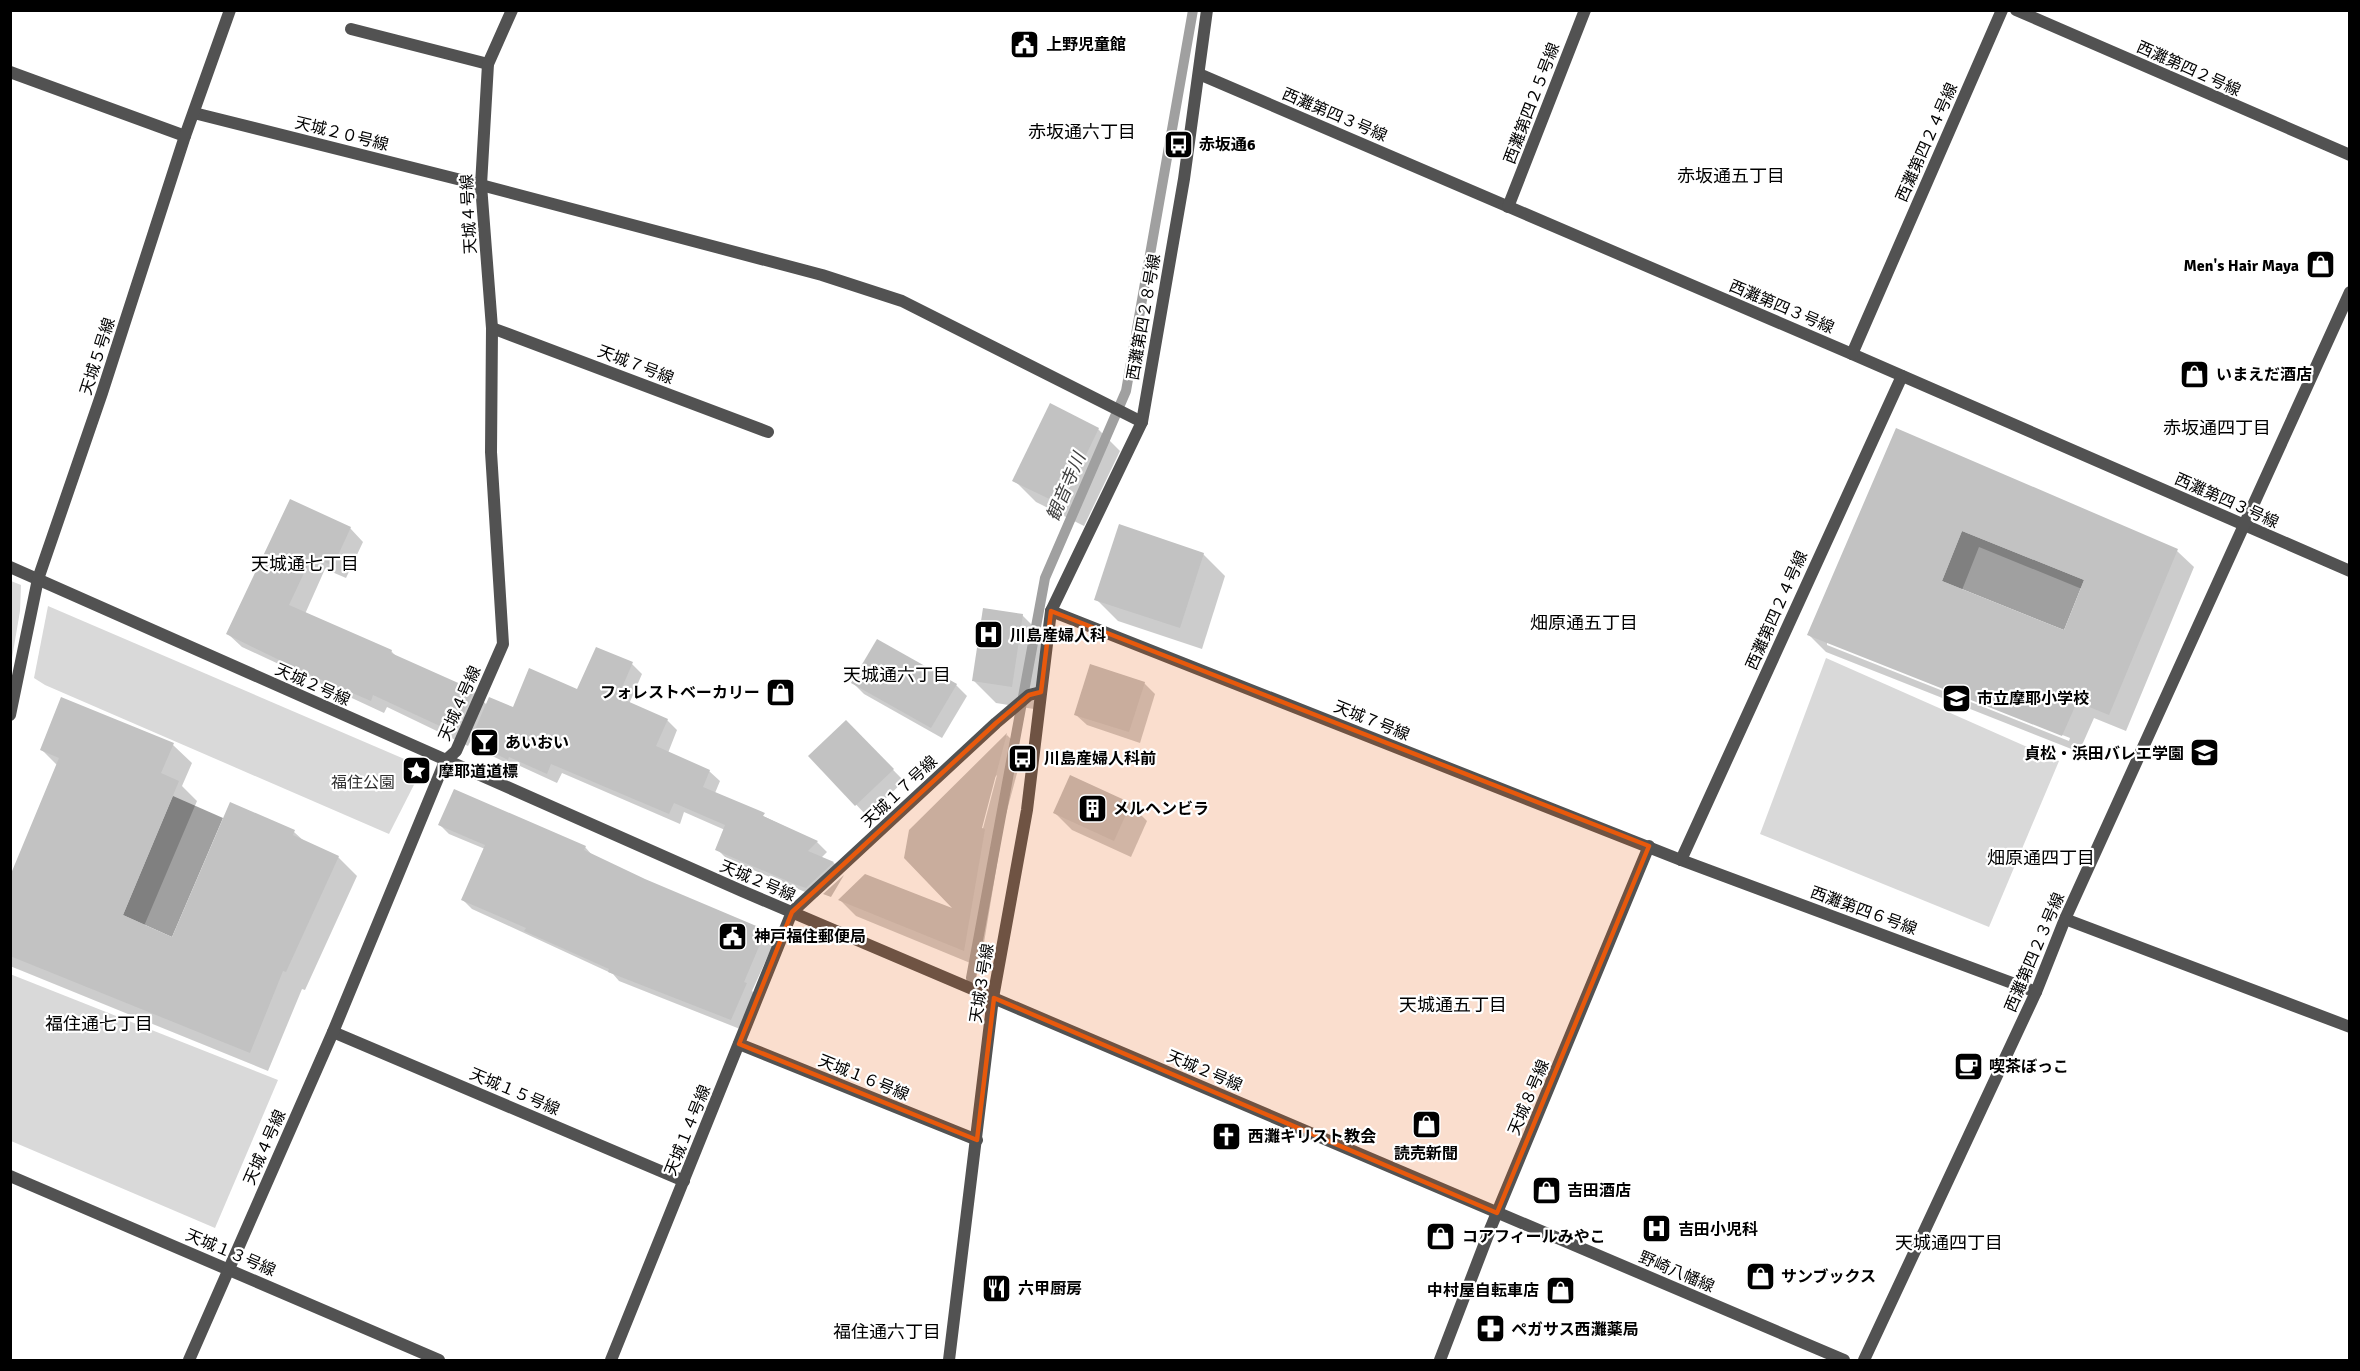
<svg xmlns="http://www.w3.org/2000/svg" width="2360" height="1371" viewBox="0 0 2360 1371" font-family="Signika,'Noto Sans JP',sans-serif">
<style>
.green{fill:#d9d9d9}
.water{fill:#a0a0a0}
.shadow{fill:#0003;fill-rule:evenodd}
.lines{fill:none;stroke-linecap:round;stroke-linejoin:round}
.stream{stroke:#a0a0a0;stroke-width:10}
.building{fill:#c2c2c2;fill-rule:evenodd}
.minor{stroke:#525252;stroke-width:12}
.marked{fill:#e8590c;fill-opacity:0.2;stroke:#e8590c;stroke-width:4.5;stroke-linejoin:round}
.labels{text-anchor:middle;stroke-width:4.5;stroke-linejoin:round;paint-order:stroke}
.poi-label{font-size:16px;font-weight:bold;fill:#000;stroke:#fff;text-anchor:start}
.street-label{font-size:16px;fill:#000;stroke:#fff}
.park-label{font-size:16px;fill:#303030;stroke:#fff}
.neighbourhood-label{font-size:18px;fill:#000;stroke:#fff}
.water-label{font-size:18px;font-style:italic;fill:#414141;stroke:#fff}
</style>
<rect width="100%" height="100%" fill="#fff"/>
<g class="green">
<polygon points="11,581 21,585 20,611 11,664"/>
<polygon points="48,606 423,767 389,834 45,685 34,678"/>
<polygon points="1826,658 2059,761 1989,927 1760,834"/>
<polygon points="10,974 278,1080 215,1228 11,1141"/>
</g>
<g class="water">
<polygon points="1962,531 2084,580 2064,630 1942,581"/>
<polygon points="173,796 223,818 172,937 123,915"/>
</g>
<g class="shadow">
<polygon points="1098,429 1120,451 1084,526 1036,502 1014,480"/>
<path d="M1897 430 2177 551 2194 567 2126 731 2094 718 2079 752 1826 652 1809 635ZM1979 547 2082 589 2064 632 1962 590ZM1827 642 2070 738 2069 741 1827 645Z"/>
<polygon points="291,501 350,528 363,542 346,578 325,569 305,614 391,651 398,658 473,691 487,705 513,709 578,691 632,664 642,674 629,704 667,720 677,730 668,753 709,771 720,781 715,793 817,842 827,852 821,858 834,863 843,873 817,897 727,859 717,849 725,830 684,812 680,824 562,773 557,783 520,766 519,769 482,751 471,740 468,746 387,707 384,713 242,647 228,634"/>
<polygon points="1203,554 1225,576 1202,649 1118,621 1096,599"/>
<polygon points="1022,615 1044,637 1034,709 996,703 974,681"/>
<polygon points="853,683 956,685 967,696 942,738 864,694"/>
<polygon points="1144,683 1155,694 1140,743 1087,725 1075,714"/>
<polygon points="846,722 904,781 867,816 810,756"/>
<path d="M1007 735 1023 751 998 844 1000 846 980 967 856 916 840 900 957 912 910 831ZM997 775 981 836 978 835 993 779Z"/>
<polygon points="173,745 192,763 182,786 197,801 144,926 173,939 294,832 305,842 338,857 357,876 305,990 302,989 268,1071 10,966 10,873 13,874 57,765 41,749"/>
<polygon points="1130,804 1147,821 1131,857 1072,830 1055,813"/>
<polygon points="440,825 585,847 593,856 644,880 765,931 775,940 752,991 755,994 740,1029 619,981 613,974 472,909 463,900 485,849 449,834"/>
</g>
<g class="lines">
<polyline class="stream" points="971,978 1045,578 1126,391 1193,10"/>
</g>
<g class="building">
<polygon points="1050,403 1099,428 1062,505 1012,481"/>
<path d="M1896 428 2178 549 2109 715 2077 702 2062 736 1807 635ZM1962 531 2084 580 2064 630 1942 581Z"/>
<polygon points="290,499 351,527 333,566 312,556 289,605 392,650 391,653 474,690 455,733 373,695 371,701 308,674 226,634"/>
<polygon points="1119,524 1204,553 1180,628 1094,600"/>
<polygon points="983,608 1023,614 1012,687 972,681"/>
<polygon points="877,639 957,684 931,728 851,683"/>
<polygon points="596,647 633,662 618,697 668,719 656,746 710,770 703,787 765,813 763,816 818,841 808,851 834,862 806,888 797,885 715,850 725,825 674,803 669,814 551,764 547,774 509,757 508,760 470,741 489,697 513,707 529,668 577,689"/>
<polygon points="1090,664 1145,682 1129,732 1074,715"/>
<polygon points="61,697 174,743 161,773 179,781 123,915 172,937 230,802 295,830 293,835 339,856 286,972 283,971 250,1053 10,956 10,876 59,758 40,750"/>
<polygon points="846,720 894,769 855,806 808,756"/>
<polygon points="1007,733 982,828 985,829 964,951 838,900 865,874 952,908 904,858 909,830"/>
<polygon points="1070,775 1131,803 1114,841 1053,813"/>
<polygon points="454,789 586,846 584,850 645,879 766,930 744,982 747,983 731,1020 608,972 609,969 524,931 526,928 461,900 485,845 438,825"/>
<polygon points="844,875 831,897 823,894"/>
</g>
<g class="lines">
<g class="minor">
<polyline points="2016,10 2350,155"/>
<polyline points="351,29 488,64"/>
<polyline points="10,72 185,136"/>
<polyline points="1199,74 1852,354 2350,571"/>
<polyline points="194,113 481,185 822,275 902,301 1142,422"/>
<polyline points="1508,207 1585,10"/>
<polyline points="492,328 768,432"/>
<polyline points="1852,354 2002,10"/>
<polyline points="10,567 742,891 1844,1360"/>
<polyline points="1051,611 1681,860 2036,992"/>
<polyline points="10,715 38,579 102,393 185,136 230,10"/>
<polyline points="1681,860 1902,376"/>
<polyline points="2065,919 2350,1027"/>
<polyline points="333,1032 684,1181"/>
<polyline points="739,1044 977,1140"/>
<polyline points="10,1176 439,1360"/>
<polyline points="189,1360 333,1032 441,771 445,761 456,751 503,644 491,452 492,328 481,185 488,64 512,10"/>
<polyline points="611,1360 792,912 996,723 1029,695 1041,692"/>
<polyline points="949,1360 993,998 1027,810 1051,611 1142,422 1184,179 1207,10"/>
<polyline points="1440,1360 1491,1227 1649,846"/>
<polyline points="1864,1360 2036,992 2065,919 2350,292"/>
</g>
</g>
<path class="marked" d="M1051 611 1649 846 1497 1213 994 998 977 1140 739 1044 792 912 996 723 1029 695 1041 692Z"/>
<defs>
<symbol id="civic-square" viewBox="-11 -11 22 22"><rect x="-9" y="-9" width="18" height="18" rx="4" fill="#000" stroke="#fff"/><path d="M-.6-6.5H3V-4.5H.6V-3L4-1V1h2V6H-6V1h2V-1L-.6-3ZM-1.2 2.5V6h2.4V2.5Z" fill="#fff"/></symbol>
<symbol id="bus-square" viewBox="-11 -11 22 22"><rect x="-9" y="-9" width="18" height="18" rx="4" fill="#000" stroke="#fff"/><path d="M-5-6H5V4H4V6H2V4H-2V6H-4V4H-5ZM-3.5-4V0h7V-4ZM-3.5 1.2v1.5H-2V1.2ZM2 1.2v1.5H3.5V1.2Z" fill="#fff"/></symbol>
<symbol id="shop-square" viewBox="-11 -11 22 22"><rect x="-9" y="-9" width="18" height="18" rx="4" fill="#000" stroke="#fff"/><path d="M-5-2.5h2.3a2.7 3.5 0 0 1 5.4 0H5L5.5 6h-11ZM-1.5-2.5h3a1.5 2.3 0 0 0-3 0Z" fill="#fff"/></symbol>
<symbol id="hospital-square" viewBox="-11 -11 22 22"><rect x="-9" y="-9" width="18" height="18" rx="4" fill="#000" stroke="#fff"/><path d="M-5-5h3v3.5h4V-5h3V5h-3V1.5h-4V5h-3Z" fill="#fff"/></symbol>
<symbol id="school-square" viewBox="-11 -11 22 22"><rect x="-9" y="-9" width="18" height="18" rx="4" fill="#000" stroke="#fff"/><path d="M0-5L7-2L0 1L-7-2ZM-4 1L0 2.5L4 1V4Q0 6-4 4Z" fill="#fff"/></symbol>
<symbol id="bar-square" viewBox="-11 -11 22 22"><rect x="-9" y="-9" width="18" height="18" rx="4" fill="#000" stroke="#fff"/><path d="M-6-5H6L.8 .8V4.5H3.5V6h-7V4.5H-.8V.8Z" fill="#fff"/></symbol>
<symbol id="sight-square" viewBox="-11 -11 22 22"><rect x="-9" y="-9" width="18" height="18" rx="4" fill="#000" stroke="#fff"/><path d="M0-6L1.8-2.2L6-1.7L2.9 1.2L3.7 5.4L0 3.3L-3.7 5.4L-2.9 1.2L-6-1.7L-1.8-2.2Z" fill="#fff"/></symbol>
<symbol id="building-square" viewBox="-11 -11 22 22"><rect x="-9" y="-9" width="18" height="18" rx="4" fill="#000" stroke="#fff"/><path d="M-4-6H4V6H1V3H-1V6H-4ZM-2.5-4.3h1.7v1.8h-1.7ZM.8-4.3h1.7v1.8H.8ZM-2.5-1h1.7V.8h-1.7ZM.8-1h1.7V.8H.8Z" fill="#fff"/></symbol>
<symbol id="cafe-square" viewBox="-11 -11 22 22"><rect x="-9" y="-9" width="18" height="18" rx="4" fill="#000" stroke="#fff"/><path d="M-5.5-4.5H6V0H3Q3 3.5 0 3.5H-2.5Q-5.5 3.5-5.5 0ZM3-3.2v2h1.7v-2ZM-6 4.5H4V6H-6Z" fill="#fff"/></symbol>
<symbol id="church-square" viewBox="-11 -11 22 22"><rect x="-9" y="-9" width="18" height="18" rx="4" fill="#000" stroke="#fff"/><path d="M-1.2-6h2.4v3.5h3.3v2.4h-3.3V6h-2.4V-.1h-3.3v-2.4h3.3Z" fill="#fff"/></symbol>
<symbol id="restaurant-square" viewBox="-11 -11 22 22"><rect x="-9" y="-9" width="18" height="18" rx="4" fill="#000" stroke="#fff"/><path d="M-5-6h1v4h1v-4h1v4h1v-4h1v5L-1.5 .5V6h-2V.5L-5-1ZM5-6V6H3V1.5H1.5Q1.5-4 5-6Z" fill="#fff"/></symbol>
<symbol id="pharmacy-square" viewBox="-11 -11 22 22"><rect x="-9" y="-9" width="18" height="18" rx="4" fill="#000" stroke="#fff"/><path d="M-2-6h4v4h4v4h-4v4h-4v-4h-4v-4h4Z" fill="#fff"/></symbol>
</defs>
<g fill-rule="evenodd">
<use href="#civic-square" x="1008" y="28" width="33" height="33"/>
<use href="#bus-square" x="1162" y="128" width="33" height="33"/>
<use href="#shop-square" x="2304" y="248" width="33" height="33"/>
<use href="#shop-square" x="2178" y="358" width="33" height="33"/>
<use href="#hospital-square" x="972" y="618" width="33" height="33"/>
<use href="#shop-square" x="764" y="676" width="33" height="33"/>
<use href="#school-square" x="1940" y="682" width="33" height="33"/>
<use href="#bar-square" x="468" y="726" width="33" height="33"/>
<use href="#school-square" x="2188" y="736" width="33" height="33"/>
<use href="#bus-square" x="1006" y="742" width="33" height="33"/>
<use href="#sight-square" x="400" y="754" width="33" height="33"/>
<use href="#building-square" x="1076" y="792" width="33" height="33"/>
<use href="#civic-square" x="716" y="920" width="33" height="33"/>
<use href="#cafe-square" x="1952" y="1050" width="33" height="33"/>
<use href="#shop-square" x="1410" y="1108" width="33" height="33"/>
<use href="#church-square" x="1210" y="1120" width="33" height="33"/>
<use href="#shop-square" x="1530" y="1174" width="33" height="33"/>
<use href="#hospital-square" x="1640" y="1212" width="33" height="33"/>
<use href="#shop-square" x="1424" y="1220" width="33" height="33"/>
<use href="#shop-square" x="1744" y="1260" width="33" height="33"/>
<use href="#restaurant-square" x="980" y="1272" width="33" height="33"/>
<use href="#shop-square" x="1544" y="1274" width="33" height="33"/>
<use href="#pharmacy-square" x="1474" y="1312" width="33" height="33"/>
</g>
<g class="labels">
<g class="poi-label">
<text x="1046" y="50">上野児童館</text>
<text x="1199" y="150">赤坂通6</text>
<text x="2299" y="271" text-anchor="end">Men's Hair Maya</text>
<text x="2216" y="380">いまえだ酒店</text>
<text x="1010" y="641">川島産婦人科</text>
<text x="760" y="698" text-anchor="end">フォレストベーカリー</text>
<text x="1977" y="704">市立摩耶小学校</text>
<text x="505" y="748">あいおい</text>
<text x="2184" y="759" text-anchor="end">貞松・浜田バレエ学園</text>
<text x="1044" y="764">川島産婦人科前</text>
<text x="438" y="777">摩耶道道標</text>
<text x="1113" y="814">メルヘンビラ</text>
<text x="754" y="942">神戸福住郵便局</text>
<text x="1989" y="1072">喫茶ぼっこ</text>
<text x="1248" y="1142">西灘キリスト教会</text>
<text x="1426" y="1159" text-anchor="middle">読売新聞</text>
<text x="1567" y="1196">吉田酒店</text>
<text x="1678" y="1235">吉田小児科</text>
<text x="1462" y="1242">コアフィールみやこ</text>
<text x="1781" y="1282">サンブックス</text>
<text x="1018" y="1294">六甲厨房</text>
<text x="1539" y="1296" text-anchor="end">中村屋自転車店</text>
<text x="1511" y="1335">ペガサス西灘薬局</text>
</g>
<g class="street-label">
<text transform="translate(2189 68) rotate(24)" y="6">西灘第四２号線</text>
<text transform="translate(1531 103) rotate(-69)" y="6">西灘第四２５号線</text>
<text transform="translate(1335 114) rotate(23)" y="6">西灘第四３号線</text>
<text transform="translate(342 133) rotate(14)" y="6">天城２０号線</text>
<text transform="translate(1926 142) rotate(-66)" y="6">西灘第四２４号線</text>
<text transform="translate(468 214) rotate(-93)" y="6">天城４号線</text>
<text transform="translate(1782 306) rotate(23)" y="6">西灘第四３号線</text>
<text transform="translate(1143 317) rotate(-80)" y="6">西灘第四２８号線</text>
<text transform="translate(97 356) rotate(-72)" y="6">天城５号線</text>
<text transform="translate(636 364) rotate(21)" y="6">天城７号線</text>
<text transform="translate(2227 500) rotate(24)" y="6">西灘第四３号線</text>
<text transform="translate(1776 610) rotate(-66)" y="6">西灘第四２４号線</text>
<text transform="translate(313 684) rotate(24)" y="6">天城２号線</text>
<text transform="translate(459 703) rotate(-66)" y="6">天城４号線</text>
<text transform="translate(1372 720) rotate(22)" y="6">天城７号線</text>
<text transform="translate(899 791) rotate(-43)" y="6">天城１７号線</text>
<text transform="translate(758 880) rotate(23)" y="6">天城２号線</text>
<text transform="translate(1864 910) rotate(20)" y="6">西灘第四６号線</text>
<text transform="translate(2034 952) rotate(-67)" y="6">西灘第四２３号線</text>
<text transform="translate(981 983) rotate(-81)" y="6">天城３号線</text>
<text transform="translate(1205 1070) rotate(23)" y="6">天城２号線</text>
<text transform="translate(864 1077) rotate(22)" y="6">天城１６号線</text>
<text transform="translate(515 1091) rotate(23)" y="6">天城１５号線</text>
<text transform="translate(1528 1097) rotate(-67)" y="6">天城８号線</text>
<text transform="translate(687 1130) rotate(-68)" y="6">天城１４号線</text>
<text transform="translate(264 1147) rotate(-66)" y="6">天城４号線</text>
<text transform="translate(231 1252) rotate(23)" y="6">天城１３号線</text>
<text transform="translate(1677 1271) rotate(23)" y="6">野崎八幡線</text>
</g>
<g class="park-label">
<text x="363" y="788">福住公園</text>
</g>
<g class="neighbourhood-label">
<text x="1082" y="138">赤坂通六丁目</text>
<text x="1731" y="182">赤坂通五丁目</text>
<text x="2217" y="434">赤坂通四丁目</text>
<text x="305" y="570">天城通七丁目</text>
<text x="1584" y="629">畑原通五丁目</text>
<text x="897" y="681">天城通六丁目</text>
<text x="2041" y="864">畑原通四丁目</text>
<text x="1453" y="1011">天城通五丁目</text>
<text x="99" y="1030">福住通七丁目</text>
<text x="1949" y="1249">天城通四丁目</text>
<text x="887" y="1338">福住通六丁目</text>
</g>
<g class="water-label">
<text transform="translate(1066 487) rotate(-67)" y="6">観音寺川</text>
</g>
</g>
<rect width="2360" height="1371" fill="none" stroke="#000000" stroke-width="24"/>
</svg>
